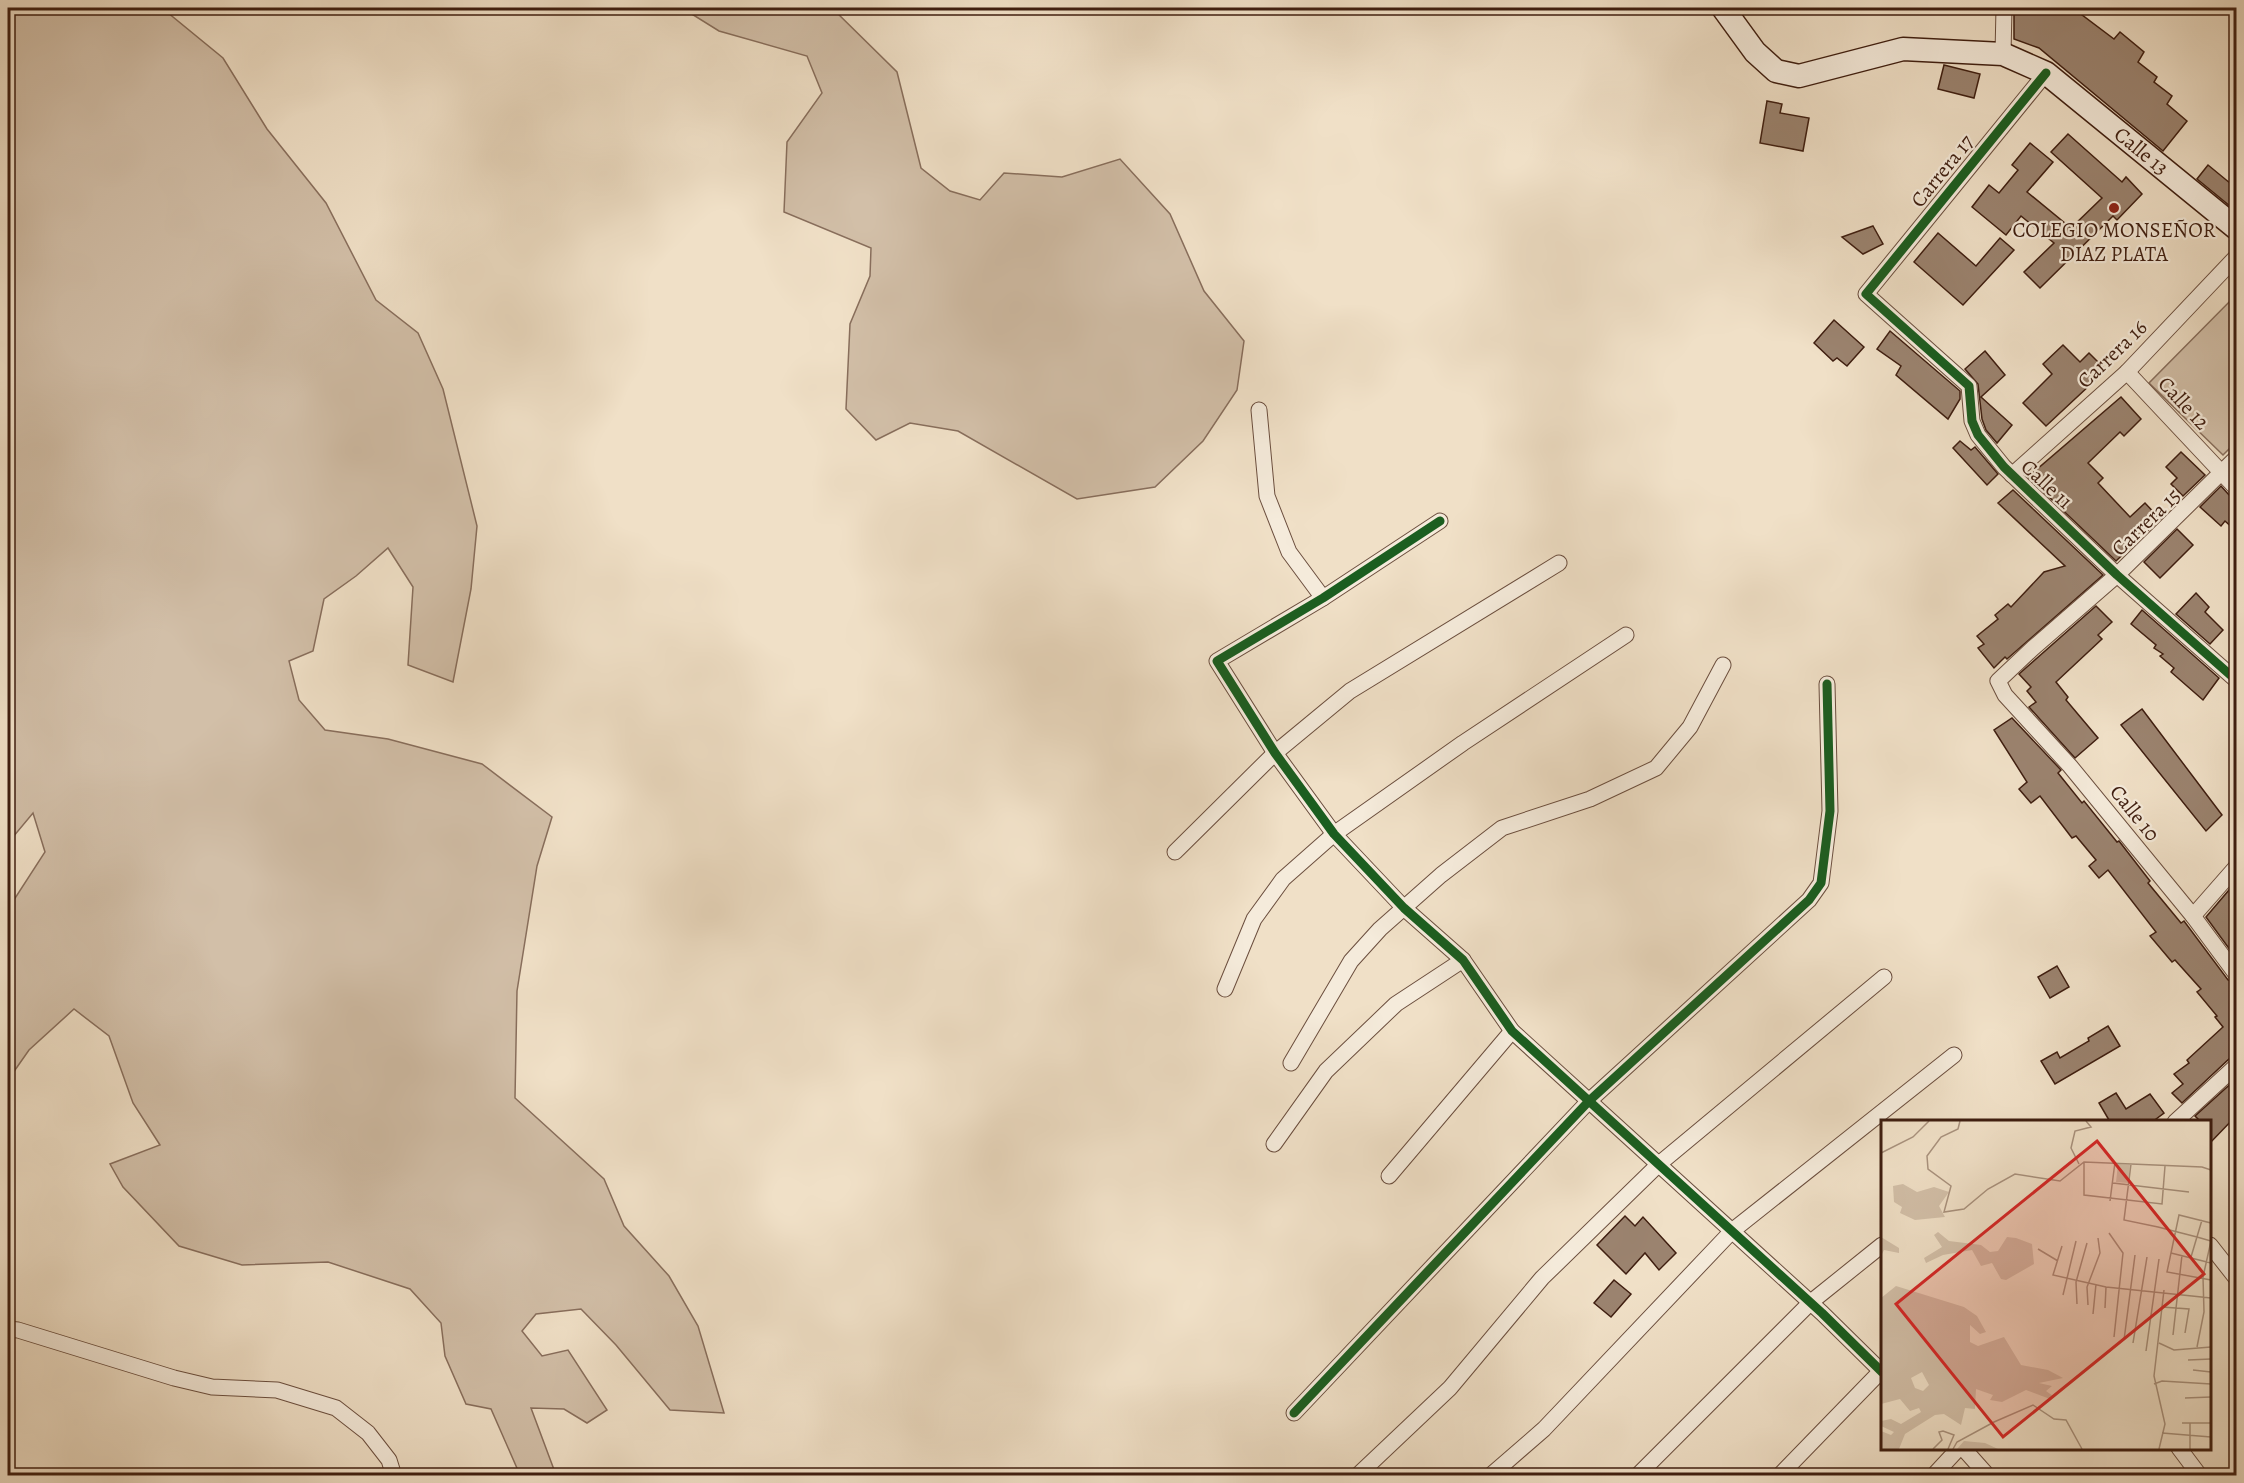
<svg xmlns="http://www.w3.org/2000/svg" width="2244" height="1483" viewBox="0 0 2244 1483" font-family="Alegreya,serif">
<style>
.green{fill:#d2bfa8;stroke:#886e5c;stroke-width:1.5}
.building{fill:#9b836f;stroke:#3f1e10;stroke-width:1.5}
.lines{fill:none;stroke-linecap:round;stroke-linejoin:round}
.street-casing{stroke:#6b4e3e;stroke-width:17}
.secondary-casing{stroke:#3f1e10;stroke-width:25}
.street{stroke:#f5ebdb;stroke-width:15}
.secondary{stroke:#f5ebdb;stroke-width:22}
.cycleway-casing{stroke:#f5ebdb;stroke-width:13}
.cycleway{stroke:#1b5e20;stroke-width:9}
.poi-dot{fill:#8f2418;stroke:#f5ebdb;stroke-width:2}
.labels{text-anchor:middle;stroke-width:4.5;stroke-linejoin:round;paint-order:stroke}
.street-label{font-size:21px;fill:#3f1e10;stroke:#f5ebdb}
.poi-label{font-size:21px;fill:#3f1e10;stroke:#f5ebdb}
.inset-road{fill:none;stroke:#a9927e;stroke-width:1.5}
.view{fill:#d62828;fill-opacity:0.15;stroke:#d62828;stroke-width:3}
.inset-edge{fill:none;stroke:#3f1e10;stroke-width:3}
</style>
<rect width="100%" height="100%" fill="#f0e0c7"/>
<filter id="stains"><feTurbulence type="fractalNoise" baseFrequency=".00333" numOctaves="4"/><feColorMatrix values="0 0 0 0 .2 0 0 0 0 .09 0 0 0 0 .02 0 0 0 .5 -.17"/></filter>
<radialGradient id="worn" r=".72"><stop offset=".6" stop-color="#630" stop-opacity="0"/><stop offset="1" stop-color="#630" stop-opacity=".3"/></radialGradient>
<g class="green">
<polygon points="8,8 162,8 223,58 267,129 326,203 376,300 418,333 443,389 477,526 471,589 453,682 408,665 413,587 388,548 356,576 324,599 313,651 289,661 299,700 325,730 388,739 482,764 552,817 537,866 517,991 515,1098 604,1179 624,1226 669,1276 698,1326 724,1413 670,1410 616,1345 581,1309 536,1314 522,1331 542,1356 568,1350 607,1410 587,1423 564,1409 531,1408 556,1475 520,1475 491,1409 466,1404 445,1356 441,1323 410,1289 328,1262 242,1265 179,1246 123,1187 110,1164 160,1145 133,1103 109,1036 74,1009 29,1050 8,1080 8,909 45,852 33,813 8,843"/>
<polygon points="682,8 832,8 897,72 921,168 950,191 980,200 1004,173 1062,177 1120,159 1170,214 1204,291 1244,341 1237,390 1203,441 1155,487 1077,499 958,431 910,423 876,440 846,409 850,324 870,276 871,248 784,212 787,142 822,93 807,56 719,31"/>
<polygon points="2236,295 2236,442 2223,455 2149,383"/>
</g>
<g class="building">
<polygon points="2014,8 2068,8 2078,12 2114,39 2120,32 2144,52 2138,62 2157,77 2154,82 2172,96 2167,104 2187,121 2163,151 2039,48 2014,39"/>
<polygon points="1944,65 1980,74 1974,98 1938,89"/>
<polygon points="1767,101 1782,104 1780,113 1809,118 1803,151 1760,143"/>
<polygon points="2068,134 2122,182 2126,177 2142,194 2117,220 2113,216 2040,288 2024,272 2054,243 2021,216 2006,235 1972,207 1989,185 1999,193 2018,170 2012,165 2030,143 2053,162 2027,192 2071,228 2102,198 2051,152"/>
<polygon points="2208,165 2236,188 2236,211 2197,179"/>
<polygon points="1873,226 1883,244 1863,254 1842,237"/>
<polygon points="1938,233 1976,266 2000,238 2014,250 1963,305 1914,262"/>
<polygon points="1834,320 1864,347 1847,366 1837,358 1833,361 1814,343"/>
<polygon points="1890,331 1960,391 1960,399 1948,419 1896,375 1901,366 1877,349"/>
<polygon points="2063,345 2080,362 2089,353 2106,370 2046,426 2023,403 2052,374 2043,364"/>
<polygon points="1985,351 2005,375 1981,397 2012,425 1997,443 1986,430 1982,419 1978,384 1965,369"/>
<polygon points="2121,397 2141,419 2124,436 2120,432 2088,463 2103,478 2098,483 2130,517 2145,503 2160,519 2116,561 2028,477"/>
<polygon points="1960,441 1971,450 1975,447 1998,474 1987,485 1953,448"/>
<polygon points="2181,452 2205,475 2183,496 2171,484 2177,478 2166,467"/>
<polygon points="2221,486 2229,495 2236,498 2236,531 2225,521 2221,526 2200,507"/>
<polygon points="2013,490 2103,575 2007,659 2005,657 1994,668 1978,648 1984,644 1977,636 1998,619 1995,615 2008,604 2011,607 2044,572 2065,566 1998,503"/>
<polygon points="2177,529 2193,545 2160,578 2144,562"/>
<polygon points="2196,593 2209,607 2205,612 2223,630 2210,644 2176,614"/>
<polygon points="2096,606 2112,622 2098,635 2102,639 2056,682 2068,697 2066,700 2098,738 2075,758 2029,707 2036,702 2027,691 2031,687 2019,674"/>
<polygon points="2142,610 2219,678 2203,700 2171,672 2174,668 2160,656 2163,654 2154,648 2156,645 2131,624"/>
<polygon points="2142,709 2222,815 2206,831 2121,725"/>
<polygon points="2012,718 2061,770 2058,773 2082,803 2084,801 2117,842 2119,841 2150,881 2148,883 2181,923 2184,921 2228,980 2236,984 2236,1057 2229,1059 2182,1103 2172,1093 2183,1084 2174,1074 2189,1063 2187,1060 2223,1027 2215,1017 2217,1016 2197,992 2201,989 2175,960 2172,962 2150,936 2156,932 2108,870 2099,878 2089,866 2096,860 2076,836 2072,838 2040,796 2031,803 2019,789 2027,782 1994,730"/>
<polygon points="2229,890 2236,899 2236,958 2206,917"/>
<polygon points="2057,966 2069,987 2050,998 2038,977"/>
<polygon points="2108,1026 2120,1046 2055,1084 2041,1061 2057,1052 2060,1058 2089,1041 2088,1038"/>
<polygon points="2236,1079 2236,1116 2210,1143 2210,1122 2201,1122 2195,1116"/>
<polygon points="2116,1093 2126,1109 2150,1094 2164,1113 2152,1122 2107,1122 2109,1120 2099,1103"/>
<polygon points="1625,1216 1635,1226 1643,1217 1676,1253 1659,1270 1645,1253 1626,1274 1597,1245"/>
<polygon points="1614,1280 1631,1294 1611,1317 1594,1303"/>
</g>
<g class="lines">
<defs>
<g id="street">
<polyline points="2003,54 2004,8"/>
<polyline points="2046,73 1866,294 1969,386 1972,421 1978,435 2004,467 2117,575 2236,680"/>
<polyline points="2127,372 2236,488"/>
<polyline points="1259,410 1267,496 1289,552 1323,598"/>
<polyline points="2236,458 2117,575 2033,648 1998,681 2005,695 2070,766 2193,916 2236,974"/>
<polyline points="2012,475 2127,372 2236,257"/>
<polyline points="1440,521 1323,598 1217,661 1275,753 1334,834 1404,908 1463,960 1512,1031 1822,1313 1882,1372"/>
<polyline points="1175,852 1275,753 1350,691 1559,563"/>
<polyline points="2193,916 2236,867"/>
<polyline points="1225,989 1254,919 1283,879 1334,834 1463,743 1626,635"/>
<polyline points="1291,1063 1351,961 1380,929 1441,875 1502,828 1590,799 1656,768 1690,727 1723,665"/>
<polyline points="2175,1122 2236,1066"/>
<polyline points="1274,1144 1326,1071 1396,1004 1463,960"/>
<polyline points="1389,1176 1512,1031"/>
<polyline points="2210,1245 2236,1278"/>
<polyline points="8,1329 18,1330 174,1378 212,1387 277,1390 336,1408 368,1433 389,1460 394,1476"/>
<polyline points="1294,1413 1589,1101 1809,900 1821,883 1830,811 1827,684"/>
<polyline points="1963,1448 1988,1476"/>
<polyline points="2179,1448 2200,1476"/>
<polyline points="1357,1476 1450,1388 1542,1278 1659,1164 1884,977"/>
<polyline points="1490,1476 1544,1429 1732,1231 1954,1055"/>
<polyline points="1637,1476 1811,1302 1882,1245"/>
<polyline points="1779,1476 1881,1371"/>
<polyline points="1933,1476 1959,1448"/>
</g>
<g id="secondary">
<path id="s1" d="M1723 8 1755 52 1776 71 1799 76 1903 49 2003 54 2046 73 2236 228"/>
</g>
</defs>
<use href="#street" class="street-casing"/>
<use href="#secondary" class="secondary-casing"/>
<use href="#street" class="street"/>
<use href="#secondary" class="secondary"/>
<defs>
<g id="cycleway">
<polyline points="2046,73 1866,294 1969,386 1972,421 1978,435 2004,467 2117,575 2236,680"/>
<polyline points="1440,521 1323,598 1217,661 1275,753 1334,834 1404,908 1463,960 1512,1031 1822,1313 1882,1372"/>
<polyline points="1294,1413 1589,1101 1809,900 1821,883 1830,811 1827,684"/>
</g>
</defs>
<use href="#cycleway" class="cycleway-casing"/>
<use href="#cycleway" class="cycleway"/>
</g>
<circle class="poi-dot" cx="2114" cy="208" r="6"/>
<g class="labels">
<g class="street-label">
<text dy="7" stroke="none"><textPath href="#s1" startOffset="484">Calle 13</textPath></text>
<text transform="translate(1942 171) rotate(-51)" y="7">Carrera 17</text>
<text transform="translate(2112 354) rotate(-44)" y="7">Carrera 16</text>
<text transform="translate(2184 403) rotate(47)" y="7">Calle 12</text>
<text transform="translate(2047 484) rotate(43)" y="7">Calle 11</text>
<text transform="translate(2146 522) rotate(-44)" y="7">Carrera 15</text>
<text transform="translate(2135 813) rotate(51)" y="7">Calle 10</text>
</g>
<g class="poi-label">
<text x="2114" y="237">COLEGIO MONSEÑOR<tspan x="2114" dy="24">DIAZ PLATA</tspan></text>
</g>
</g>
<g transform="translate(1881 1120)">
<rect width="330" height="330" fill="#f0e0c7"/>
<path d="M237 44 249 45 247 63 235 62ZM22 64 36 72 53 67 68 72 58 86 64 97 34 100 19 93 21 87 13 82 12 66ZM57 112 68 121 100 125 109 132 117 131 126 117 135 118 151 124 153 144 125 160 120 159 111 143 100 146 91 130 62 135 45 143 43 138 61 127 53 115ZM0 117 18 128V133L3 130 0 136ZM15 166 83 187 96 196 105 212 99 214 89 205V222L97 226 123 217 140 245 167 250 182 258 158 263 171 266 165 271 172 276 169 279 145 270 121 282 109 280 112 275 95 269 94 289 84 288 80 305 63 294 54 295 24 314 18 329H0V311L10 315 13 312 0 306V301L10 299 20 304 40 292 38 288 29 291 19 279 0 284V178ZM41 252 48 265 42 271 34 268 30 258ZM83 321 104 323 117 329H76Z" fill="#d2bfa8" fill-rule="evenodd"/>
<path class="inset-road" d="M79 1 77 9 60 17 46 36 47 49 70 66 63 92 83 89 107 69 134 54 179 61 203 42 321 47 330 50M0 33 32 17 48 1M203 42V75L281 84 284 46M198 44 190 28 194 11 210 7 205 1M250 44 243 100 277 107 316 117 330 121 322 157 323 192 316 227M232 63 308 72M229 81 234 42M330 103 298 95 286 152 330 160M228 113 242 133 233 217M181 126 172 155 225 167 330 178M157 129 177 141M290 133 330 143M310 137 321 100M182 175 195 121M196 184 195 162 206 123M207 185 206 167 219 133 217 118M281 187 308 189 304 213M224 188 225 167M212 194 215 164M292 215 301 135M243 220 254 135M252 223 266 137M278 223 293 230 330 227M265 231 278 139M307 240 330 239M312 250 330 252M273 264 281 261 330 264M304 278 330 277M301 303H330M309 303V329M281 313 330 317M52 329 61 320 58 312 62 311 73 315 67 329M72 329 76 322 113 302 152 285 173 299 185 300 201 329M278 329 284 304 273 256 283 170"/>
<path class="view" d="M216 21 323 154 122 317 15 184Z"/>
<rect width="330" height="330" class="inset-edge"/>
</g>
<rect width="2244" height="1483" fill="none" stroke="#f0e0c7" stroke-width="30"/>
<rect x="9" y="9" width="2226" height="1465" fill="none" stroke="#3f1e10" stroke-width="3"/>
<rect x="15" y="15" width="2214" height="1453" fill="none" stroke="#3f1e10" stroke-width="1.5"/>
<rect width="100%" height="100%" filter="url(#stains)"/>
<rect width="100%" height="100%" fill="url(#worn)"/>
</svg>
